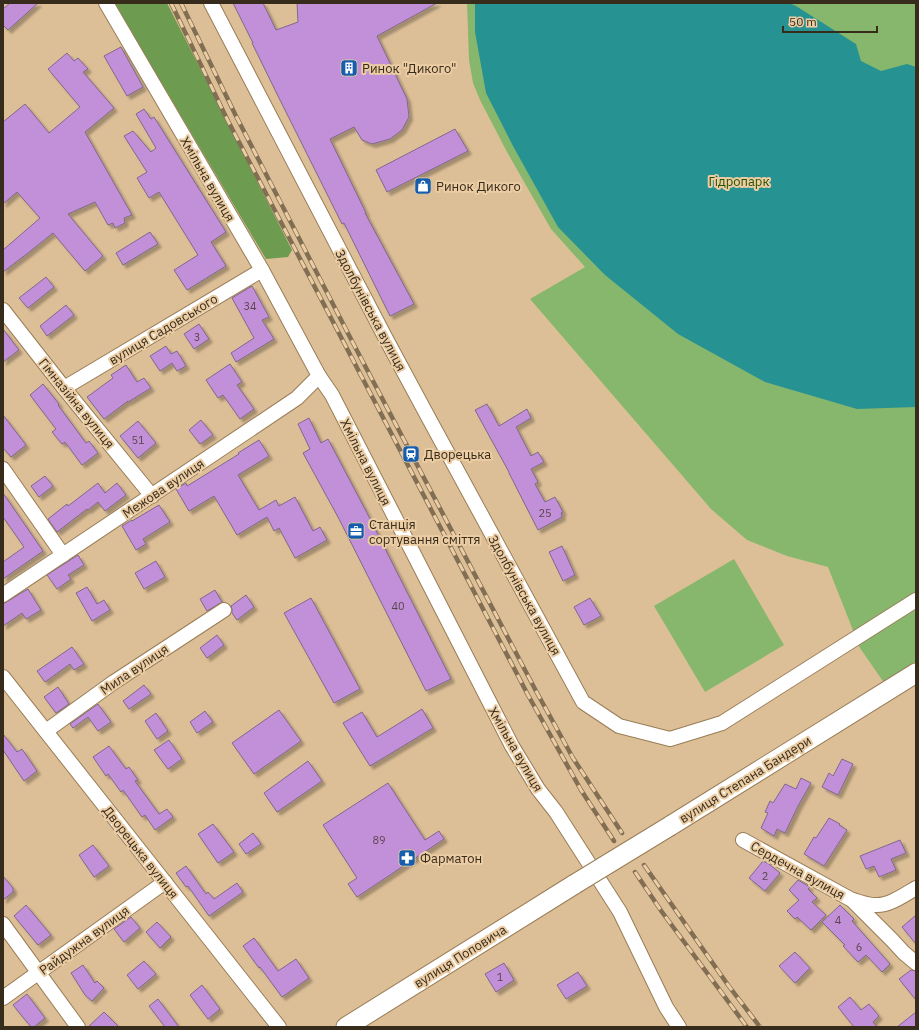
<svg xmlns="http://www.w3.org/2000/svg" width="919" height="1030" viewBox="0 0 919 1030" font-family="'IBM Plex Sans',sans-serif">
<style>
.green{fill:#87b76d}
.forest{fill:#6d9c51}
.water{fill:#269292}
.building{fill:#c290d9;stroke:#80678c;filter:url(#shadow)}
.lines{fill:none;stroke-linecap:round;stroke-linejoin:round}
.minor-casing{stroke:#997d56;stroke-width:16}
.secondary-casing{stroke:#997d56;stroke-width:21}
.minor{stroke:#fff;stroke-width:14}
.secondary{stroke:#fff;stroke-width:19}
.rail-casing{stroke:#816e53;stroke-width:4.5}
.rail{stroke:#ebcca3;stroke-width:3;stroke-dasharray:9;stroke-linecap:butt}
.secondary-bridge-casing{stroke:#997d56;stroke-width:21;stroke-linecap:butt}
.secondary-bridge{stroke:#fff;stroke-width:19}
.labels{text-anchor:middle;stroke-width:4;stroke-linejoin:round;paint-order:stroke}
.number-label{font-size:11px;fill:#5a454b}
.poi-label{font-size:13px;fill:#372c1c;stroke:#ebcca3;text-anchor:start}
.street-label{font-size:13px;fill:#372c1c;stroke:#ebcca3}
.park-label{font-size:13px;fill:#275200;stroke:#ebcca3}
</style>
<defs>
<filter id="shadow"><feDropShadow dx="3.5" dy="3.5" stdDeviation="1" flood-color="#0004"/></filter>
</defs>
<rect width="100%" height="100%" fill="#ddbf97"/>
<g class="green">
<polygon points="467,3 916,3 916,673 889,690 860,648 828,567 787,556 747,540 711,509 530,299 585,267 551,229 507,152 480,100 473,83 469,60"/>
<polygon points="734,559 784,645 705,692 654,606"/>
</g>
<polygon class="forest" points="114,3 167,3 292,250 288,257 266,259"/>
<polygon class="water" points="475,3 789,3 796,6 856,44 861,61 881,71 907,64 916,67 916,407 857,409 765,382 678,334 605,275 558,227 513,146 486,93 475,32"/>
<g class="building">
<polygon points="10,3 38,3 8,30 3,25 3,9"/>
<polygon points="233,3 263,3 276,30 298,22 297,3 437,3 377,36 407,99 409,117 402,130 390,139 372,144 362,140 354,127 330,139 366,213 365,213 414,304 390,316 344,223 342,224 279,98 252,43 253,43"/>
<polygon points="121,47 143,87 127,96 104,56"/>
<polygon points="67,53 74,61 78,58 88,69 83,72 114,108 85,132 132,215 124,218 125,223 115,228 113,223 108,225 95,202 68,214 103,256 85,271 53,233 28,253 3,272 3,250 40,218 17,192 3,204 3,122 25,104 49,133 80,107 48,69"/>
<polygon points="144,109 151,119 154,117 226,232 211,242 226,266 187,290 174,270 198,255 159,192 149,198 137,178 147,172 124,136 133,131 151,152 156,148 136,114"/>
<polygon points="455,129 468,151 387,192 376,170"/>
<polygon points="150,232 158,244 123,265 116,253"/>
<polygon points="46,277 54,287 28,308 19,298"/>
<polygon points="252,286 269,317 262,320 274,339 236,362 231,353 254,338 232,298"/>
<polygon points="66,305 74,315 47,336 40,326"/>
<polygon points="199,324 209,339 194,349 184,334"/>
<polygon points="3,329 19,350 3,362"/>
<polygon points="166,346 171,354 177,351 186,366 177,371 172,363 160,371 150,356"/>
<polygon points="230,364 242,382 237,385 254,409 240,419 223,395 218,398 206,380"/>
<polygon points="126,365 137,382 144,378 151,388 128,402 128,401 104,419 87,397 113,378 111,375"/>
<polygon points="43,384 59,404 58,405 86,443 89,441 98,453 82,465 65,442 62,444 52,432 56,429 30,395"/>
<polygon points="487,404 499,426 527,409 531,418 516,427 531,456 538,452 544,462 531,469 538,482 535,484 545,502 555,497 563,512 561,513 562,517 538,530 509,473 509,472 475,410"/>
<polygon points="3,415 26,445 11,457 3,448"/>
<polygon points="309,418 321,443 328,439 366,511 451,679 426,691 338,517 303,453 310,449 298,424"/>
<polygon points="201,420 213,435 200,444 189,430"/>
<polygon points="138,421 156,443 138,458 120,436"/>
<polygon points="259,440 269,456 238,475 259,510 276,500 279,506 295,497 313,531 320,527 327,540 295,558 279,528 274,531 267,517 237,535 214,496 189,511 176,489 186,483 187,486 192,483 239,454 238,453"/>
<polygon points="45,476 53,486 39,497 31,486"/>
<polygon points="98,483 105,493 117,483 126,495 105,511 98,502 88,510 87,509 57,532 48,519 67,504 68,506"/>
<polygon points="3,493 43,551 3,579 3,562 24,547 3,517"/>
<polygon points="159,505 170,522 143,539 146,544 136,550 122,526 132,520 132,521"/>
<polygon points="562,546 575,575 563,581 549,552"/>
<polygon points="78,555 84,565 68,575 71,579 57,589 47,575"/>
<polygon points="156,561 165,577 144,589 135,573"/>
<polygon points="87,587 97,604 104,600 110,610 92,621 76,593"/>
<polygon points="28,589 41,610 26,619 22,613 3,626 3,604"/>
<polygon points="215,590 222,602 207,611 200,599"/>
<polygon points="246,595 254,607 237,620 232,613 232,609 231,606"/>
<polygon points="311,598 360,689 334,703 284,613"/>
<polygon points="590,598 601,616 584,625 574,607"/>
<polygon points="217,635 224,645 207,658 200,648"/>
<polygon points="72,647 84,664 74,670 70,664 45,682 37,671"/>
<polygon points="144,685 151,694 129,709 123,701"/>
<polygon points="58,687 69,704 56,713 44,697"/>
<polygon points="98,704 111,722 98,731 88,717 73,728 70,724"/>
<polygon points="422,709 433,728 370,766 343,723 362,712 377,737"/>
<polygon points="279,710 301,741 254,774 232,743"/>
<polygon points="205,711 213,722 197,733 190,722"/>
<polygon points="156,713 168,731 157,739 145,721"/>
<polygon points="3,734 17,752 22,749 37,771 24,781 3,750"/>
<polygon points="169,740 182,759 168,769 154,750"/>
<polygon points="109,746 126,769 129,767 138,780 135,781 159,814 167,809 173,817 155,830 145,815 142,817 123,790 121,792 108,774 106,776 93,757"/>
<polygon points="842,759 853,764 838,795 822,787 829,773 833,776"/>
<polygon points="308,761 322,781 277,812 264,793"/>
<polygon points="801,778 811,783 798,806 785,833 777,829 774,836 761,828 768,813 765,812 770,801 773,803 785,784 796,789"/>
<polygon points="388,783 425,840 439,831 444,839 357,897 348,884 357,878 323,825"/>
<polygon points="829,818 840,824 839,825 847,830 824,866 804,854 814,837 816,838"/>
<polygon points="213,824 234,852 218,863 198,834"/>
<polygon points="253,833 261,844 246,854 239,844"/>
<polygon points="900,840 906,853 891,859 896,870 879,877 874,866 866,869 860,856"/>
<polygon points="93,845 109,866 94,877 79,855"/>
<polygon points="763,861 769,864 780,873 765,891 749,878"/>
<polygon points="186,866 206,894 208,892 214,899 237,883 243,892 209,916 188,886 186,887 176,873"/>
<polygon points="3,876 13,888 13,892 3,900"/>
<polygon points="798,880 810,887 808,889 817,898 812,902 826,915 811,930 797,917 795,919 787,911 799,900 789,890"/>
<polygon points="26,905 51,935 38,945 14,916"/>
<polygon points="840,905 854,919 852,921 890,964 882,972 866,955 858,962 843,946 845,945 822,922"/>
<polygon points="916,915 916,944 902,927"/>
<polygon points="131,917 140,928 124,942 114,929"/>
<polygon points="157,922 171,937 160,948 146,932"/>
<polygon points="254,938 278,971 296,959 309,978 282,997 260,967 259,968 243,946"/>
<polygon points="795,952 810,968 795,983 779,966"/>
<polygon points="144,961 156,974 138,989 127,975"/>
<polygon points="504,963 514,980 496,992 485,974"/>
<polygon points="83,965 95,983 97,981 104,988 92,1001 85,995 71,973"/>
<polygon points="911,970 916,971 916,1000 899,979"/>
<polygon points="578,972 587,986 566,999 557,985"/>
<polygon points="202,985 220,1009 208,1019 190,995"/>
<polygon points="27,994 45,1018 34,1027 31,1027 13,1005"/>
<polygon points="850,997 861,1010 869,1004 879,1016 873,1022 877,1027 854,1027 838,1007"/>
<polygon points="158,999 179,1027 165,1027 149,1006"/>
<polygon points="104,1012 119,1027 88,1027"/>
<polygon points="916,1012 916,1027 897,1027"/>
</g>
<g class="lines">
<defs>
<g id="minor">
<polyline points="106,3 262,270 319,376 332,395 406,539 512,746 538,789 556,812 620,912 666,1007 679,1027"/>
<polyline points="211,3 385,337 427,415 583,702 619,726 670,739 722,723 916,600"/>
<polyline points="3,310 64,388 152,496"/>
<polyline points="64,388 262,270"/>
<polyline points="3,469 63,555"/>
<polyline points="3,595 297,398 319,376"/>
<polyline points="3,677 279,1027"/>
<polyline points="46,731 114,682 224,610"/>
<polyline points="743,840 852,900 892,940 904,953 916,963"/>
<path d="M853 900C860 902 867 905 875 905 889 906 904 895 916 888"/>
<polyline points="3,924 78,1027"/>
<polyline points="3,998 165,882"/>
</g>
<g id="secondary">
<polyline points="670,826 916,673"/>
<polyline points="346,1027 575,884"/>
</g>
</defs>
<use href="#minor" class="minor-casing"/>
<use href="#secondary" class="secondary-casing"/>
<use href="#minor" class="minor"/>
<use href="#secondary" class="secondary"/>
<defs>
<g id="rail">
<polyline points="171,3 227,119 528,695 581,790 614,841"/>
<polyline points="181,3 235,114 353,343 536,691 573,758 622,833"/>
<polyline points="644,865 728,985 760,1027"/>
<polyline points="635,872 662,912 747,1027"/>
</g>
</defs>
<use href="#rail" class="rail-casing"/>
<use href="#rail" class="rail"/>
<defs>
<polyline id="secondary-bridge" points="575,884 670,826"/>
</defs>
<use href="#secondary-bridge" class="secondary-bridge-casing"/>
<use href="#secondary-bridge" class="secondary-bridge"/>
</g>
<defs>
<symbol id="building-square" viewBox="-11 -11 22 22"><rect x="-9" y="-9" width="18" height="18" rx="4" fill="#165ead" stroke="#ebcca3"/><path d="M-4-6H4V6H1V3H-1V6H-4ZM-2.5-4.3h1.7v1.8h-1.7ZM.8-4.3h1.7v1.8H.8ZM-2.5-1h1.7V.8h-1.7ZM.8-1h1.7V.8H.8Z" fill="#fff"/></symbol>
<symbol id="shop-square" viewBox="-11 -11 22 22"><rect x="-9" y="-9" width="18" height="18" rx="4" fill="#165ead" stroke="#ebcca3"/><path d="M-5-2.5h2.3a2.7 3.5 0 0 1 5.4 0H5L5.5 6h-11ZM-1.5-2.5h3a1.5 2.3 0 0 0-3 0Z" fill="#fff"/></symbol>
<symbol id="station-square" viewBox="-11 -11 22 22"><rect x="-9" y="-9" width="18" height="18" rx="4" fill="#165ead" stroke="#ebcca3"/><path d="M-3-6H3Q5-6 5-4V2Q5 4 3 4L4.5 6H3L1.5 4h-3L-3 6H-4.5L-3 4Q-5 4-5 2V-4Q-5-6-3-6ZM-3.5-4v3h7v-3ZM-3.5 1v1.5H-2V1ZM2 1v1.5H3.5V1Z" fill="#fff"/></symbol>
<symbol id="office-square" viewBox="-11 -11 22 22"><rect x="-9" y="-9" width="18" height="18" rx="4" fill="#165ead" stroke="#ebcca3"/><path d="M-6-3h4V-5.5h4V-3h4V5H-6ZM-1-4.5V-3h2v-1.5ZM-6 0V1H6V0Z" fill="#fff"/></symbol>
<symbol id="pharmacy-square" viewBox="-11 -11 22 22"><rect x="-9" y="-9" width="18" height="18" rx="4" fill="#165ead" stroke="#ebcca3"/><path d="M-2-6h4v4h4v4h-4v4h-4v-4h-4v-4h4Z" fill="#fff"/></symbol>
</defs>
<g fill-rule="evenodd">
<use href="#building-square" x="339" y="58" width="20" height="20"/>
<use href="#shop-square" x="413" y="176" width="20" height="20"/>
<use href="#station-square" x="401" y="444" width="20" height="20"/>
<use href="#office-square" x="346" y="521" width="20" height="20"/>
<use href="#pharmacy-square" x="397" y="848" width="20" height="20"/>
</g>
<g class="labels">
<g class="number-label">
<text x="250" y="310">34</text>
<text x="197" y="341">3</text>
<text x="138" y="444">51</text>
<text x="545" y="517">25</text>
<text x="398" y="610">40</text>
<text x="379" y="844">89</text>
<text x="765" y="880">2</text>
<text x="838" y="924">4</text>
<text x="859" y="951">6</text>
<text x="500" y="981">1</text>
</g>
<g class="poi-label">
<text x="362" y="73">Ринок "Дикого"</text>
<text x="436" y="191">Ринок Дикого</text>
<text x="424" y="459">Дворецька</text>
<text x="369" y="529">Станція<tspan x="369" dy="15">сортування сміття</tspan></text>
<text x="420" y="863">Фарматон</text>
</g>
<g class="street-label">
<text transform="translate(208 179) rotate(60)" y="5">Хмільна вулиця</text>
<text transform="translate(371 310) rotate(62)" y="5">Здолбунівська вулиця</text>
<text transform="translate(163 329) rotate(-31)" y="5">вулиця Садовського</text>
<text transform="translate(77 403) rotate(51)" y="5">Гімназійна вулиця</text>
<text transform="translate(366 462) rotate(63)" y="5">Хмільна вулиця</text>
<text transform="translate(163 488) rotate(-34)" y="5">Межова вулиця</text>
<text transform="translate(525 595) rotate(61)" y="5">Здолбунівська вулиця</text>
<text transform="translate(134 669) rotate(-34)" y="5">Мила вулиця</text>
<text transform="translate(516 749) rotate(60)" y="5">Хмільна вулиця</text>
<text transform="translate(745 779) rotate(-32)" y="5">вулиця Степана Бандери</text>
<text transform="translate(141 852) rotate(52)" y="5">Дворецька вулиця</text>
<text transform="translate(798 870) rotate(29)" y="5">Сердечна вулиця</text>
<text transform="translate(84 940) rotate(-36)" y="5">Райдужна вулиця</text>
<text transform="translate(460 956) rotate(-32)" y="5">вулиця Поповича</text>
</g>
<g class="park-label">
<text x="739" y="186">Гідропарк</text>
</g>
</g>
<rect width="919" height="1030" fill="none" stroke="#372c1c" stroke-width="8"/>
<path d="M783 26v6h94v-6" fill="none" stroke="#372c1c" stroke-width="2"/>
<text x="789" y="26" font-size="12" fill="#372c1c" stroke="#ebcca3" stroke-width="3" paint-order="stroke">50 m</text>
</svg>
